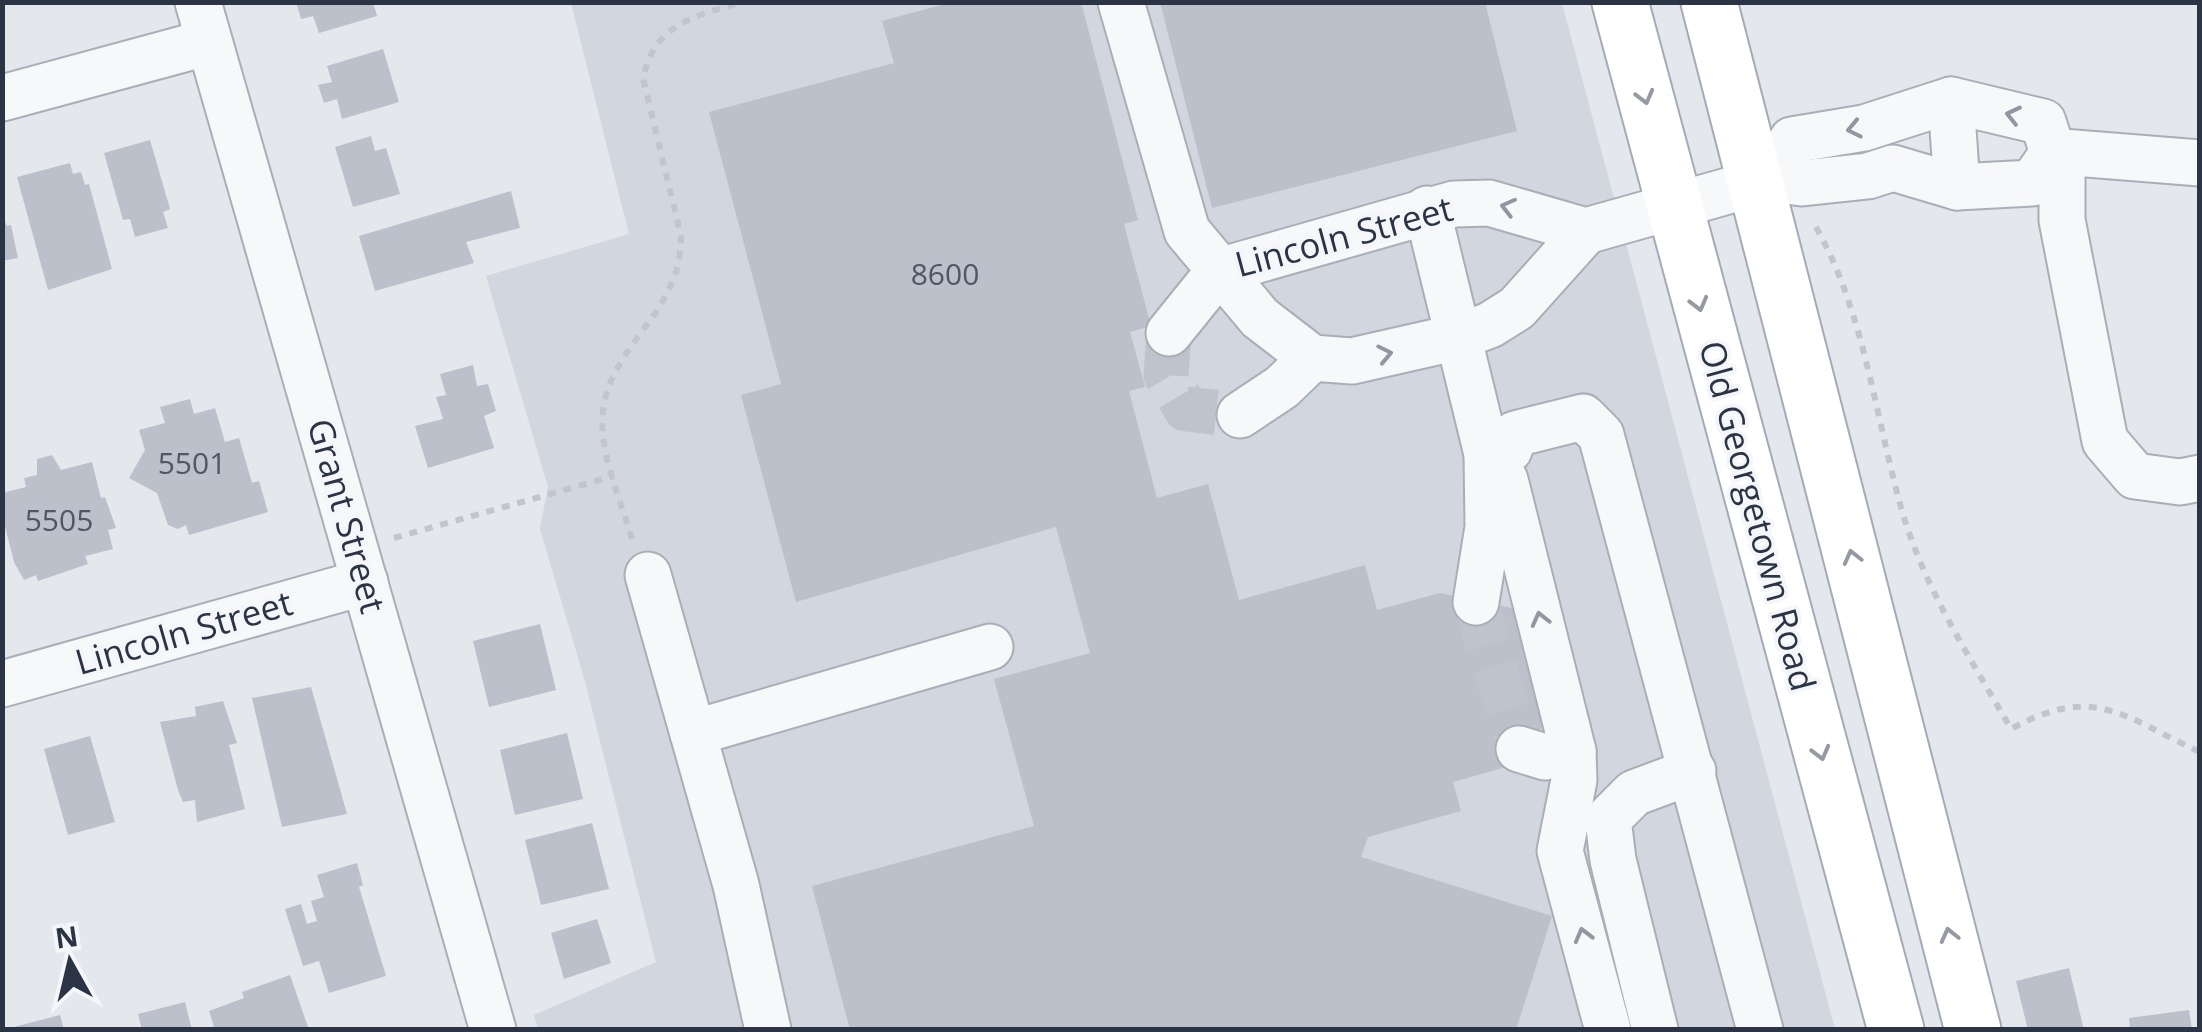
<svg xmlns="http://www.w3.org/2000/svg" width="2202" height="1032" viewBox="0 0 2202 1032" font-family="'Open Sans',sans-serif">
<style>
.built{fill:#d2d6de}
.building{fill:#bbc0ca}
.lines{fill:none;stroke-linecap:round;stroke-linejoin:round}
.minor-tunnel{stroke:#bfc3cb;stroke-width:45;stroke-dasharray:45 22;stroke-linecap:butt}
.minor-casing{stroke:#a9aeb7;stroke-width:49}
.major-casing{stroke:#a3abb8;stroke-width:59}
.path{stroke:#c2c5cb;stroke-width:6;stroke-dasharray:8 8;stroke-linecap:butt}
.minor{stroke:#f7f8fa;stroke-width:45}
.major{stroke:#fff;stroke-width:55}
.oneway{stroke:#959aa2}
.oneway2{stroke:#9196a0}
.labels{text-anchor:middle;stroke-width:8;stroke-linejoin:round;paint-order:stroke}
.number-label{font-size:30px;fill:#4f5766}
.street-label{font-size:35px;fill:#2b3445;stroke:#f4f6f9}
</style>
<rect width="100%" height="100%" fill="#e4e7ec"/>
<polygon class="built" points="571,3 1562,3 1835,1029 538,1029 534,1015 656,962 584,678 540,529 548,487 486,276 629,234"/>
<g class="building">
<polygon points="296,2 373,2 377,16 319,33 313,16 301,19"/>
<polygon points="952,2 1081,2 1138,220 1124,224 1151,326 1130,332 1145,387 1129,391 1157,498 1208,484 1239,600 1365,565 1377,610 1440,593 1517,609 1550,719 1506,767 1453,782 1461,811 1368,837 1361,857 1552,916 1516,1030 850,1030 812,886 1034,826 994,679 1090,653 1056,527 796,602 741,395 781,384 709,112 894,63 882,21"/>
<polygon points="1160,2 1485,2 1517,131 1212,208"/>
<polygon points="383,49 399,102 342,119 337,99 324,103 318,85 332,82 327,66"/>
<polygon points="371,136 375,151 386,148 400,194 353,207 335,147"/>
<polygon points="150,140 170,209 163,212 168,228 135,237 130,219 123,220 104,153"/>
<polygon points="70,163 73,174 81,172 85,185 89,184 112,269 48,290 17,177"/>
<polygon points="511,191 520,228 466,242 474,263 375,291 359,236"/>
<polygon points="2,215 7,226 11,225 18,258 2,261"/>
<polygon points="473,365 477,386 488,384 496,411 484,416 494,448 428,468 415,426 443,419 436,397 446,395 440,374"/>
<polygon points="190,399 194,414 215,408 225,442 239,438 252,483 259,481 268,512 189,535 186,525 178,529 168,525 157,493 129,478 145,450 139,430 165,423 160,407"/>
<polygon points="52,455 61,470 92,462 101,498 105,497 116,528 108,530 113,549 85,556 88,564 38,581 36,575 24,580 14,562 2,515 2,493 26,487 24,478 37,475 37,459"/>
<polygon points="540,624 556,690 489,707 473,641"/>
<polygon points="311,687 347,814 282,827 252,698"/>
<polygon points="223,701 237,743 229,745 245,809 197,822 195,800 183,802 178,790 160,722 196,716 195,707"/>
<polygon points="567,733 583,799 515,815 500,750"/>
<polygon points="90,736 115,822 68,835 44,749"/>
<polygon points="592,823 609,889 541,905 525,840"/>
<polygon points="357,863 363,885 359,887 386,976 329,993 319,961 303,966 285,909 301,904 307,924 317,921 311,901 324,897 317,875"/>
<polygon points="597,919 611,963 564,979 551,933"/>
<polygon points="2069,968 2084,1030 2028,1030 2016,981"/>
<polygon points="290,975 309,1030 215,1030 209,1011 244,998 242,992"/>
<polygon points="185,1002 192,1030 142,1030 138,1014"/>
<polygon points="2189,1010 2192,1030 2130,1030 2129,1018"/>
<polygon points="60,1015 64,1030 10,1030 10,1028"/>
</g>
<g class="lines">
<g class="minor-tunnel">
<polyline points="1169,333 1166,375 1186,409 1240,415"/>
<polyline points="1476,602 1519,749"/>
</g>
<defs>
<g id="minor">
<polyline points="198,2 493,1030"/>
<polyline points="1121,2 1187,231 1260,318 1312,358 1352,361 1458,337 1490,325 1517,308 1586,231"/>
<polyline points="2,98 209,42"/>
<polyline points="1951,100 1957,187"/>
<polyline points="2062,152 2062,220 2105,441 2135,476 2180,482 2200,478"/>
<polyline points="1770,179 1792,140 1864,128 1951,100 2043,122 2053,153"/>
<polyline points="1427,209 1487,454 1488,527 1476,602"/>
<polyline points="1219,271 1454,204 1489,203 1586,231 1770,179 1802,183 1868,176 1893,168 1957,187 2032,183 2053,153 2062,152 2200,163"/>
<polyline points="1169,333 1219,271"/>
<polyline points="1240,415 1282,387 1312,358"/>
<polyline points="1509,450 1515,434 1583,417 1601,435 1760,1030"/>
<polyline points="1487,454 1505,480 1573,751 1574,780 1560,851 1608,1030"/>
<polyline points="648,575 736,885 768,1030"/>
<polyline points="2,684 365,582"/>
<polyline points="693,733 990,647"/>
<polyline points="1519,749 1545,757 1573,751"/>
<polyline points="1655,1030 1613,860 1608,819 1634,793 1693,771"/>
</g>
<g id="major">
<polyline points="1620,2 1896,1030"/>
<polyline points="1709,2 1973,1030"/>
</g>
</defs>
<use href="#minor" class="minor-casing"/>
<use href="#major" class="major-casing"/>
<g class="path">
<path d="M1816 227C1865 314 1875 416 1902 511 1925 590 1971 659 2011 729 2095 683 2123 717 2200 752"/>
<polyline points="394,538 614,476"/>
<path d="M632 539C621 500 598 452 603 410 612 342 682 313 681 236L643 78C655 23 695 16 743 2"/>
</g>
<use href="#minor" class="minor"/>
<use href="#major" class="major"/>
</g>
<defs><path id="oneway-chevron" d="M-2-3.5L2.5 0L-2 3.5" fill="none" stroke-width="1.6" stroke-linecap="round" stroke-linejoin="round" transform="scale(2.5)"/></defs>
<g class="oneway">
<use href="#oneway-chevron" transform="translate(1645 97) rotate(75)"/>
<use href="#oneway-chevron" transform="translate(1699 304) rotate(75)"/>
<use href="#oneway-chevron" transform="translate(1852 557) rotate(-104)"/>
<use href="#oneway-chevron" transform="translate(1821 753) rotate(75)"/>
<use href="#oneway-chevron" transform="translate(1949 935) rotate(-104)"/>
</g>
<g class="oneway2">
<use href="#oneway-chevron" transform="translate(2013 115) rotate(-167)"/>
<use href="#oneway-chevron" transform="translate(1854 129) rotate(168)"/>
<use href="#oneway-chevron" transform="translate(1508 207) rotate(-166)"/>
<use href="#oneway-chevron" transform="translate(1385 354) rotate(-12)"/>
<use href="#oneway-chevron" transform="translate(1540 619) rotate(-104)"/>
<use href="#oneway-chevron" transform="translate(1583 935) rotate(-105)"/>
</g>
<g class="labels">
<g class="number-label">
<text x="945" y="285">8600</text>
<text x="192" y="474">5501</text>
<text x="59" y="531">5505</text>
</g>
<g class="street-label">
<text transform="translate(1344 237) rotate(-15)" y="12">Lincoln Street</text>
<text transform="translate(346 516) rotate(74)" y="12">Grant Street</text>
<text transform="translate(1757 516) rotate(75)" y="12">Old Georgetown Road</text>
<text transform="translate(184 633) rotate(-16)" y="12">Lincoln Street</text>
</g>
</g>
<rect width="2202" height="1032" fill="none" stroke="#2b3445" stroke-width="10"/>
<g transform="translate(70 962) rotate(352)" stroke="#f4f6f9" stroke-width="8" paint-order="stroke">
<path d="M0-8L18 38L0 25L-18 38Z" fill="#2b3445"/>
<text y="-15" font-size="28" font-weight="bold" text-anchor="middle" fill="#2b3445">N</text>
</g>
</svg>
